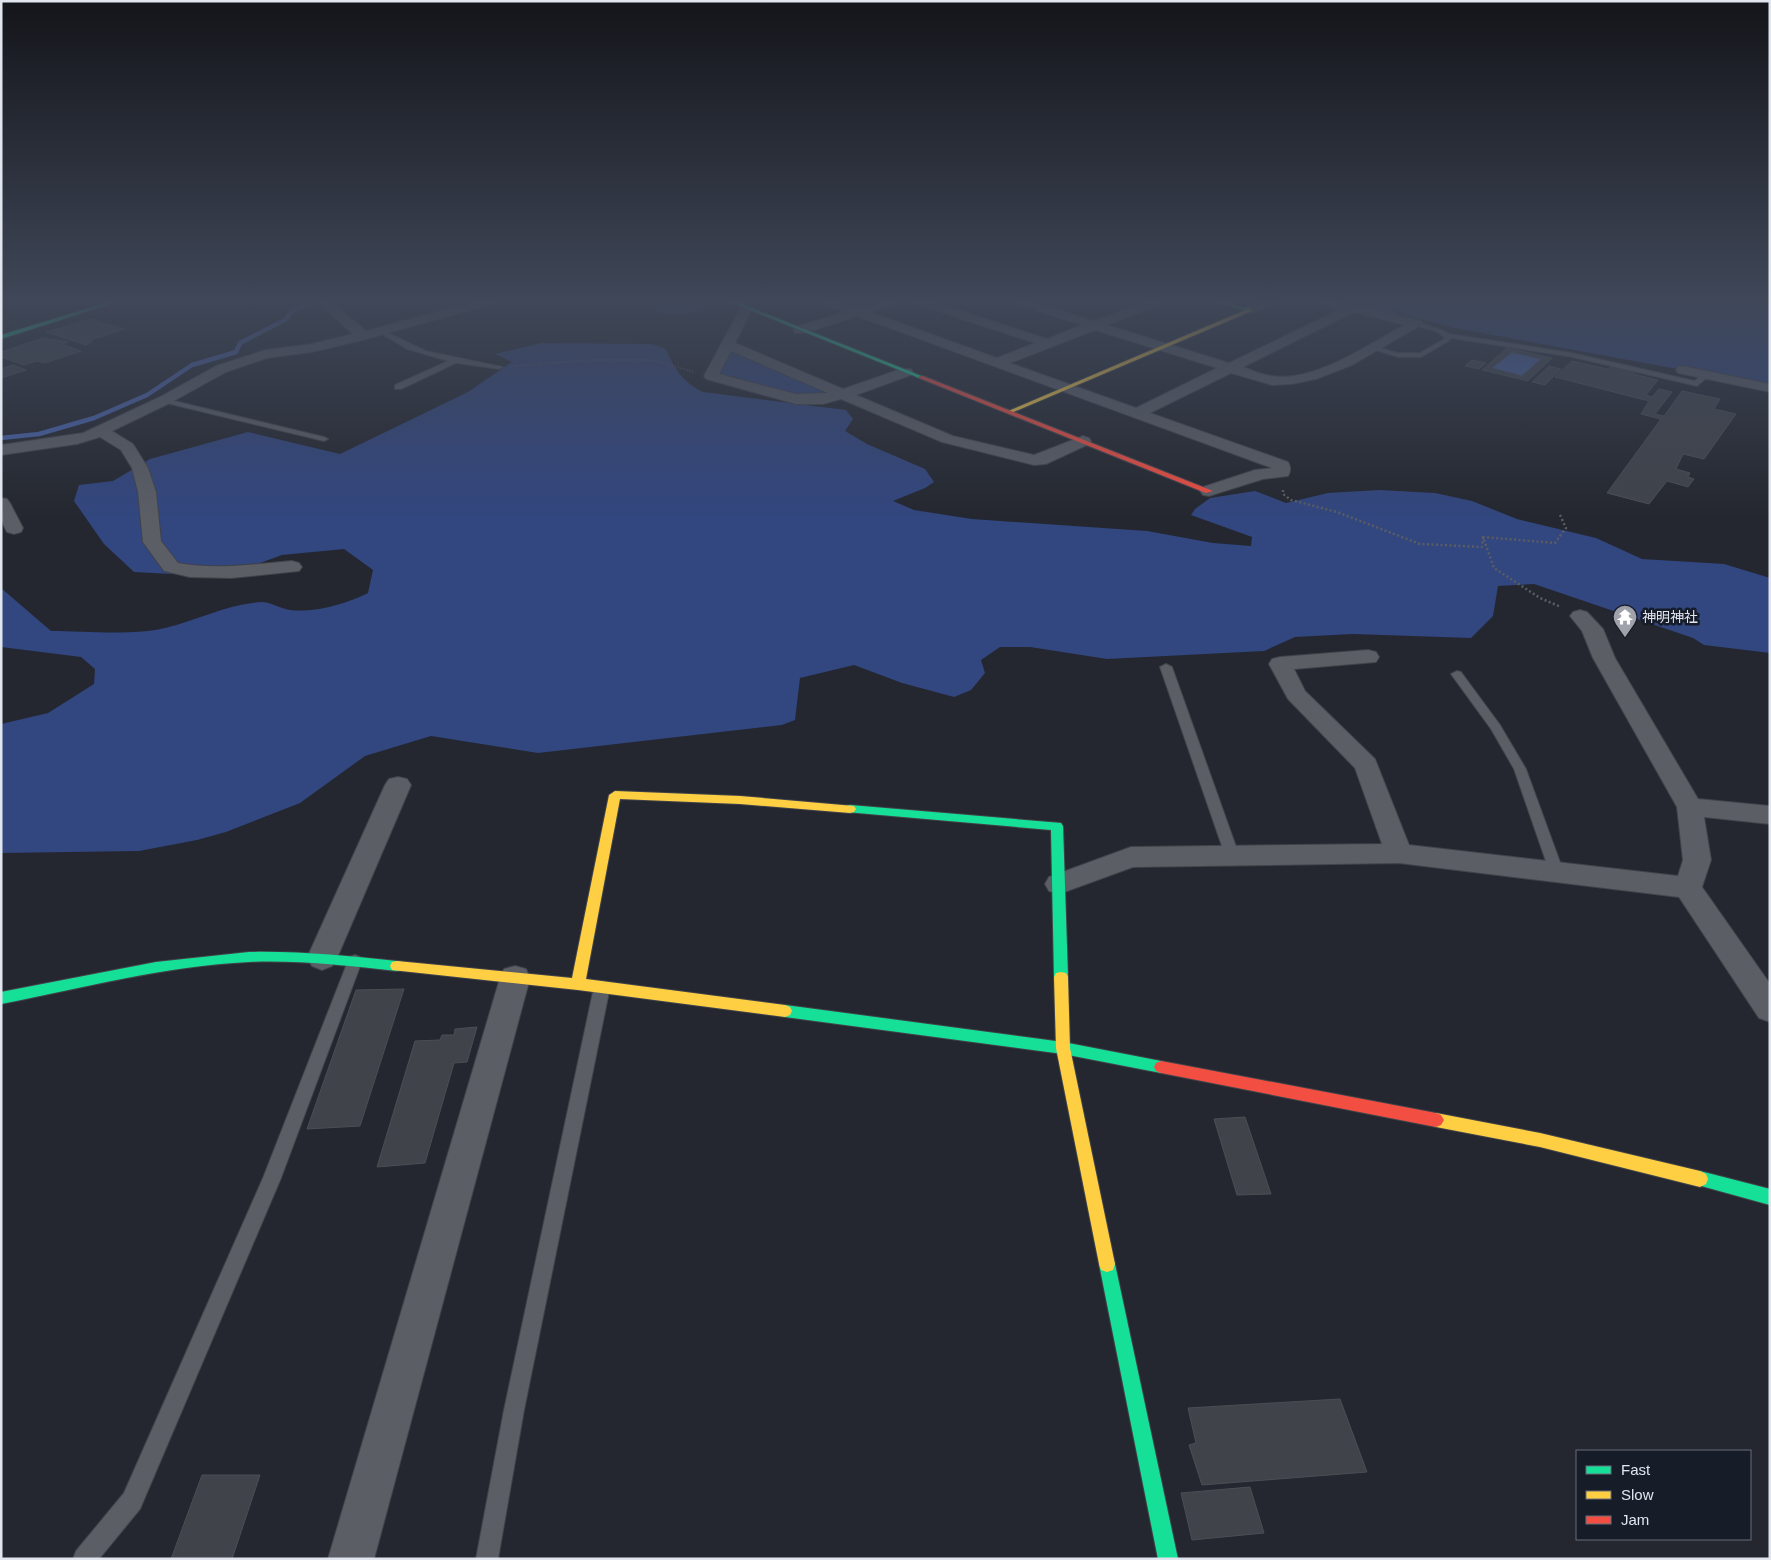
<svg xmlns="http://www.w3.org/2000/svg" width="1771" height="1560" viewBox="0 0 1771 1560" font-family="Helvetica,'Noto Sans JP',sans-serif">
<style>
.green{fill:#32467f}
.water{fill:#4862a9}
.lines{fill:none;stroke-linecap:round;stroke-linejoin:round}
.stream{stroke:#4862a9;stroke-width:4.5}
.building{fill:#40434a;stroke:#4b4e54;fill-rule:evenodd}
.lane-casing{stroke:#41434a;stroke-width:2}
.street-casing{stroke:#41434a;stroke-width:2}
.fast-casing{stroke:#41434a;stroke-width:2}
.slow-casing{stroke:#41434a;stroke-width:2}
.jam-casing{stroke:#41434a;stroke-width:2}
.path-far1{stroke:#5a5d62;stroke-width:2;stroke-dasharray:1 2;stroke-linecap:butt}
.path{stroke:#5a5d62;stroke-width:2.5;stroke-dasharray:2 2.5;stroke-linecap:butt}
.lane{fill:#5b5e65;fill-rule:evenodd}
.street{fill:#5b5e65;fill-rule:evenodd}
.fast{fill:#16e098;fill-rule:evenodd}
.slow{fill:#ffcf43;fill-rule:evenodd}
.jam{fill:#f24e42;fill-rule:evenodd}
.labels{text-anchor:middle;stroke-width:5;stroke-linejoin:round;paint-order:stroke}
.poi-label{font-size:14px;fill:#e1e5ee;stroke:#171c29;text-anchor:start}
</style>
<rect width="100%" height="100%" fill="#24272f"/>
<g class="green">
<path d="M652 300H728L734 304C722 309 720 308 707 309 683 312 669 322 647 305Z"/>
<polygon points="1319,300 1770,300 1770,388 1683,370 1455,328 1402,314 1397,309 1393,318"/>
<path d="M541 343 652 344 666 349C674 369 684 383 703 392L846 410 853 419 845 431 867 444 925 469 934 482 925 488 893 501 914 510 972 519 1147 531 1213 543 1251 546 1252 537 1191 515 1195 509 1210 498 1255 491 1286 503 1328 493 1379 490 1435 493 1472 501 1517 519 1596 538 1642 559 1724 564 1770 578V653L1704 645 1693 638 1534 584 1498 586 1493 616 1471 638 1353 634 1295 637 1264 651 1107 659 1030 647H1000L981 660 985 673 971 690 954 697 902 683 854 665 800 678 795 720 782 725 538 753 431 736 365 756 300 803 226 832 197 840 139 851 1 853V724L48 713 94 684 95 669 81 657 1 647V588L51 631C85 631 132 636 165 628 198 620 227 604 261 602 271 602 281 609 290 610 315 613 346 604 368 593L373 570 344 549 282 555 252 566 209 576 134 572 104 544 74 501 79 485 113 481 150 459 248 432 340 454 468 392 512 362 495 354Z"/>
<polygon points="727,345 844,394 796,399 711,376"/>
</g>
<polygon class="water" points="1512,352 1541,359 1522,376 1492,368"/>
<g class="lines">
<polyline class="stream" points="1,438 39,434 94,418 147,395 192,365 236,352 240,343 285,320 292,311 317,300"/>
</g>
<g class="building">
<polygon points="90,319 125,329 88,341 92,342 86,345 46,332"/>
<polygon points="43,338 68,342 62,344 81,351 45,363 37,361 24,365 1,357 1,352"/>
<path d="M1507 348 1552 358 1528 381 1482 370ZM1512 352 1541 359 1522 376 1492 368Z"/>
<polygon points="1472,360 1486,363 1479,369 1465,366"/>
<polygon points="1572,361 1608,369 1612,366 1635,372 1633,374 1658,380 1646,395 1652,397 1659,389 1672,392 1655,414 1664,416 1682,391 1720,399 1714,409 1736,414 1704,459 1683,454 1676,469 1690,473 1688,477 1694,479 1688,487 1667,481 1649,504 1607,493 1661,419 1641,414 1649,401 1555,377"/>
<polygon points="13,365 26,370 1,378 1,369"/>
<polygon points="1549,366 1561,369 1545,385 1532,382"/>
<polygon points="404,989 360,1126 307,1129 356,990"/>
<polygon points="477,1027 467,1062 454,1063 425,1163 377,1167 415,1041 440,1040 442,1035 454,1035 455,1029"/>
<polygon points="1245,1117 1271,1194 1237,1195 1214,1119"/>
<polygon points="1340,1399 1367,1472 1202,1485 1189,1445 1196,1443 1188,1408"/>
<polygon points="202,1475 260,1475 232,1559 171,1559"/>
<polygon points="1250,1487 1264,1533 1192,1540 1181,1493"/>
</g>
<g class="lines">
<defs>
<g id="lane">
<polygon points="1416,322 1439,329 1450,334 1572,353 1695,381 1703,373 1710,375 1697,386 1572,357 1451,338 1449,341 1421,357 1398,357 1369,348 1372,346 1398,353 1420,353 1444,339 1444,337 1435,331 1414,325 1414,323"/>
<polygon points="382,330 426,351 503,367 499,369 456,363 401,389 395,389 395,385 448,361 407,349 380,333 379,332"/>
<polygon points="162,398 324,437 328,439 324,441 162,402"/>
<polygon points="1166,664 1172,667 1239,855 1237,858 1227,858 1225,855 1160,667"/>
<polygon points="1457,671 1461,672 1500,725 1526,769 1564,873 1562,877 1552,877 1550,873 1514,769 1491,729 1451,674"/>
<polygon points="355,955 360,957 362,961 281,1178 140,1509 99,1559 73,1559 76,1551 124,1493 263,1178 348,961 350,957"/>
<polygon points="602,981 607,983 610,987 524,1410 498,1559 476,1559 504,1410 594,987 597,983"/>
</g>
<g id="street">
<path d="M316 300H329L366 331 480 300H498L496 303 363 340 312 352 267 358 226 372 170 403 112 431 133 444 148 468 156 492 161 541 178 563C215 570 254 564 292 561L299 563 302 567 299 571 231 578 190 577 164 571 143 542 138 492 132 468 121 450 100 437 77 444 1 455V445L83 433 160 397 216 366 265 350 312 344 353 334Z"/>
<path d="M818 300H834L858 308 885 300H902L900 303 870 312 997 358 1035 343 913 303 911 300H928L1047 339 1082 325 1011 303 1009 300H1026L1094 321 1150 300H1166L1164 303 1107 325 1229 363 1341 309 1315 303 1313 300H1332L1421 321 1423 324 1352 365 1316 379 1292 384 1272 385 1231 373 1150 413 1288 462C1291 467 1291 471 1288 476L1263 479 1209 496 1203 495 1200 491 1203 487 1255 470 1272 468 857 316 805 333H795L793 330 795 327 845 312 820 303ZM1354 312 1404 325C1370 344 1313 383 1272 376 1262 375 1252 370 1243 367ZM1095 330 1217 368 1136 408 1010 363Z"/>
<polygon points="1265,300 1281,300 1279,303 1250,314 1244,310 1245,307"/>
<path d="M746 305 752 309 735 343 843 389 901 369H911L913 372 911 375 856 395 953 436 1034 455 1083 436 1089 438 1091 441 1089 444 1046 464 1034 465 942 442 841 399 823 404H796L706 379 704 376 740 309ZM731 351 828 393 796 394 719 374Z"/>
<polygon points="1683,366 1770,384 1770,392 1678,373 1676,370 1678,367"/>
<path d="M1 498 7 499 10 503 23 528 21 532 14 534 7 532C0 521 1 511 1 498Z"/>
<polygon points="1580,610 1587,612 1603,629 1615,658 1698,799 1770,806 1770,824 1704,817 1711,860 1702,887 1770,984 1770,1022 1759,1018 1679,897 1399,863 1133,867 1059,894 1049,891 1045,884 1049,877 1131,847 1382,844 1355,768 1288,699 1269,664 1272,659 1280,657 1368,650 1376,652 1379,657 1376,662 1294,669 1305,691 1375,759 1409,845 1678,876 1683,860 1677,807 1593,658 1582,631 1570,616 1573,612"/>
<polygon points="398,777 407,779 411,785 337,958 332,966 322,970 312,966 307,958 385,785 389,779"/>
<polygon points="515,966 526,969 530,978 374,1559 328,1559 500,978 504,969"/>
</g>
<g id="fast">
<polygon points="116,300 123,300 1,339 1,335"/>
<polygon points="725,300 732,300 924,377 919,378"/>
<polygon points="1208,300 1216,300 1253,310 1250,312"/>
<polygon points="850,805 1061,823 1063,826 1068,977 1066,981 1061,982 1056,981 1054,977 1051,830 846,812 844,809 846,806"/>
<path d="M249 952C299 951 348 956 397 961L402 962 404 966 402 970 397 971C348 966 298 960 249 962 165 966 83 988 1 1004V992L156 962Z"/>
<polygon points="785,1005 1063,1042 1161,1061 1166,1063 1168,1067 1166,1071 1161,1073 1063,1054 785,1017 780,1015 778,1011 780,1007"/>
<polygon points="1700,1171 1770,1189 1770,1205 1694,1184 1692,1179 1694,1174"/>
<polygon points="1107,1256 1113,1258 1115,1264 1178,1559 1158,1559 1099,1264 1101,1258"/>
</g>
<g id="slow">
<polygon points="1250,308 1252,311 1011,413 1006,412"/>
<polygon points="615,791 740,796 854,806 856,809 854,812 850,813 740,804 620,799 586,979 785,1005 790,1007 792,1011 790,1015 785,1017 578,990 392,970 390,966 392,962 397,961 572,978 609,795"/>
<polygon points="1061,972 1066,973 1068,977 1070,1048 1115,1264 1113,1270 1107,1272 1101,1270 1099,1264 1056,1048 1054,977 1056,973"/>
<polygon points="1436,1113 1540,1133 1700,1171 1706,1174 1708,1179 1706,1184 1700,1187 1540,1147 1436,1127 1431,1125 1428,1120 1431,1115"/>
</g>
<g id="jam">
<polygon points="919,376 923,376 1213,491 1206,493 919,378"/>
<polygon points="1161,1061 1436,1113 1441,1115 1444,1120 1441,1125 1436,1127 1161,1073 1156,1071 1154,1067 1156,1063"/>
</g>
</defs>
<use href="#lane" class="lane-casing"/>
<use href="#street" class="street-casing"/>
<use href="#fast" class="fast-casing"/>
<use href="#slow" class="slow-casing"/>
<use href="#jam" class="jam-casing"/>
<polyline class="path-far1" points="514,366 592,360 652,360 694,372"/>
<g class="path">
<polyline points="1283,490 1283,494 1291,500 1337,512 1420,544 1482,547 1483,537"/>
<polyline points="1560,515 1566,528 1555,543 1483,537 1494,568 1540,598 1561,607"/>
</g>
<use href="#lane" class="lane"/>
<use href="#street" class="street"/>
<use href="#fast" class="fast"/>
<use href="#slow" class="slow"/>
<use href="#jam" class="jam"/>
</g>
<linearGradient id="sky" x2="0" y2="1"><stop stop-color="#14151a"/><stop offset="0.58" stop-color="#3f4758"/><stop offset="1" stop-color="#3f4758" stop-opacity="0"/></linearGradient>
<rect width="1771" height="518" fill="url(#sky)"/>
<defs>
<symbol id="temple-pin" viewBox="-11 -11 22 30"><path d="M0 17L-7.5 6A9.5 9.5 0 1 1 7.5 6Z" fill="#9fa2ab" stroke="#171c29"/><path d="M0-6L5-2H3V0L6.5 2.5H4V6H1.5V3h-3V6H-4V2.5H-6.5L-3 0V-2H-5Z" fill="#fff"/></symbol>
</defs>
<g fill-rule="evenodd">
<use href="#temple-pin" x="1611" y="603" width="28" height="38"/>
</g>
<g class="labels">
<g class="poi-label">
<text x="1642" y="622">神明神社</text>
</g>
</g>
<rect width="1771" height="1560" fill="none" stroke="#e1e5ee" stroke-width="5"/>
<rect x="1576" y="1450" width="175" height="90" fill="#171c29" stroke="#686c78"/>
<rect x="1586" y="1466" width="25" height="8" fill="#16e098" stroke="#686c78"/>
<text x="1621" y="1475" font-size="15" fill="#e1e5ee">Fast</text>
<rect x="1586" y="1491" width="25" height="8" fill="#ffcf43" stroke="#686c78"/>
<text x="1621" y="1500" font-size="15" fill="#e1e5ee">Slow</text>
<rect x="1586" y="1516" width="25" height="8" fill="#f24e42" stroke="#686c78"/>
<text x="1621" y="1525" font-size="15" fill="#e1e5ee">Jam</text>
</svg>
